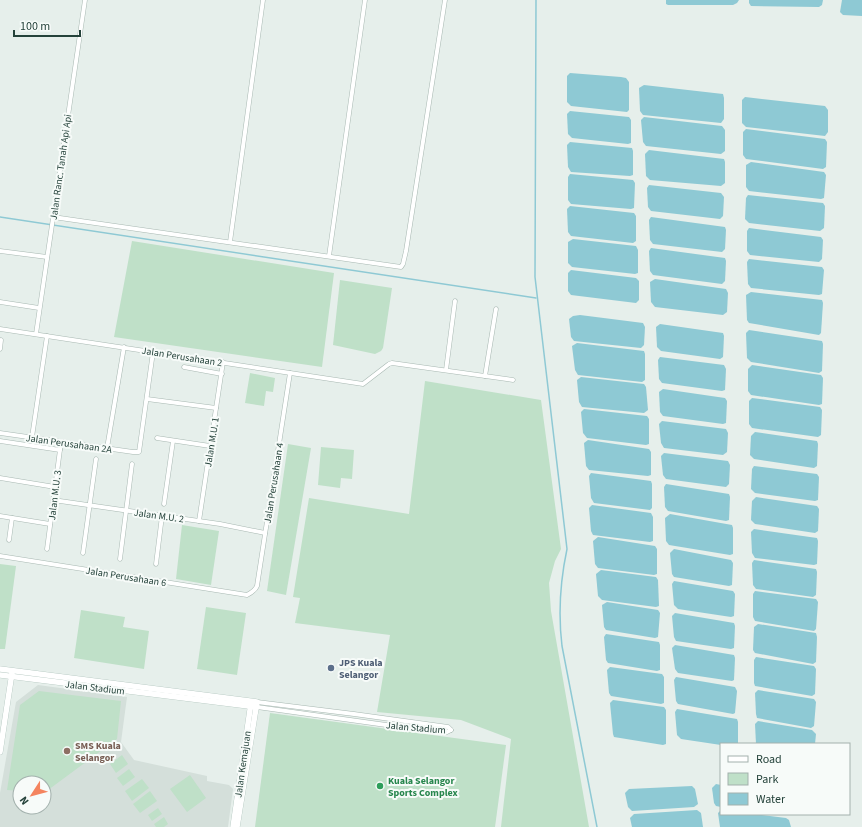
<svg xmlns="http://www.w3.org/2000/svg" width="862" height="827" viewBox="0 0 862 827" font-family="'Source Sans 3',sans-serif">
<style>
.built{fill:#d4dfda;fill-rule:evenodd}
.green{fill:#bfe0c8}
.water{fill:#8ec9d4}
.lines{fill:none;stroke-linecap:round;stroke-linejoin:round}
.stream{stroke:#8ec9d4;stroke-width:1.5}
.street-casing{stroke:#a8b8b2;stroke-width:5}
.secondary-casing{stroke:#a4bbb3;stroke-width:6}
.street{stroke:#fff;stroke-width:4}
.secondary{stroke:#fff;stroke-width:5.5}
.service-dot{fill:#5c6f8a;stroke:#f7fbf9;stroke-width:1.5}
.education-dot{fill:#8d6e63;stroke:#f7fbf9;stroke-width:1.5}
.leisure-dot{fill:#2e9e5b;stroke:#f7fbf9;stroke-width:1.5}
.labels{text-anchor:middle;stroke-width:4;stroke-linejoin:round;paint-order:stroke}
.street-label{font-size:10px;fill:#24423a;stroke:#f7fbf9}
.service-label{font-size:10px;font-weight:bold;fill:#4e5e75;stroke:#f7fbf9;text-anchor:start}
.education-label{font-size:10px;font-weight:bold;fill:#785e54;stroke:#f7fbf9;text-anchor:start}
.leisure-label{font-size:10px;font-weight:bold;fill:#27864d;stroke:#f7fbf9;text-anchor:start}
</style>
<rect width="100%" height="100%" fill="#e6efeb"/>
<path class="built" d="M38 685 127 697 121 742 134 760 207 776V781L229 785 233 789 228 827H0V793L16 702ZM20 783H44V807H20Z"/>
<g class="green">
<polygon points="132,241 334,273 322,367 114,337"/>
<polygon points="340,280 392,288 383,348 381,351 375,354 333,345"/>
<polygon points="250,373 275,378 273,392 266,391 264,406 245,403"/>
<polygon points="425,381 541,400 561,549 555,561 549,583 551,611 589,827 501,827 511,739 461,720 377,712 390,635 295,623 300,598 293,597 309,498 409,514"/>
<polygon points="288,444 311,448 286,595 267,591"/>
<polygon points="321,447 354,450 352,479 341,478 340,488 318,485"/>
<polygon points="182,525 219,531 211,585 176,579"/>
<polygon points="0,564 16,566 5,649 0,649"/>
<polygon points="206,607 246,613 237,675 197,669"/>
<polygon points="81,610 125,617 123,627 149,631 144,669 74,658"/>
<polygon points="39,691 121,701 117,739 44,793 44,783 20,783 20,791 7,790 20,705"/>
<polygon points="270,713 506,745 495,827 255,827"/>
<polygon points="122,755 128,764 116,773 110,764"/>
<polygon points="129,769 135,777 123,786 117,778"/>
<polygon points="190,775 206,798 187,812 170,789"/>
<polygon points="142,779 149,788 132,801 125,791"/>
<polygon points="150,791 157,801 140,813 133,804"/>
<polygon points="158,808 162,814 152,821 148,815"/>
<polygon points="164,817 168,824 164,827 156,827 154,824"/>
</g>
<g class="water">
<polygon points="666,0 739,0 737,3 733,5 668,5 666,4"/>
<polygon points="749,0 823,0 822,5 819,7 751,6 749,3"/>
<polygon points="842,0 862,0 862,16 843,15 840,12"/>
<polygon points="570,73 621,77 626,78 629,82 629,110 627,112 571,106 567,102 567,76"/>
<polygon points="644,85 723,94 724,98 724,119 721,123 643,115 640,111 639,88"/>
<polygon points="745,97 825,106 828,110 828,132 825,136 746,127 742,123 742,100"/>
<polygon points="570,111 629,117 631,120 631,143 628,144 572,138 568,134 567,114"/>
<polygon points="644,117 722,126 725,130 725,151 721,154 646,146 643,142 641,120"/>
<polygon points="746,129 825,139 827,142 826,167 823,169 746,159 743,155 743,132"/>
<polygon points="570,142 632,148 633,151 633,175 630,176 571,172 568,167 567,145"/>
<polygon points="649,150 724,159 725,162 725,183 721,186 650,180 646,176 645,154"/>
<polygon points="751,162 824,172 826,175 824,198 821,199 749,191 746,187 746,165"/>
<polygon points="570,174 633,180 635,183 634,208 631,209 571,204 568,200 568,177"/>
<polygon points="649,185 721,193 724,197 723,216 720,219 651,211 648,207 647,188"/>
<polygon points="748,195 823,203 825,206 824,228 820,231 749,223 745,219 746,198"/>
<polygon points="570,206 634,213 636,216 636,241 633,243 571,236 568,232 567,209"/>
<polygon points="651,217 725,227 726,230 725,249 722,252 653,244 650,240 649,220"/>
<polygon points="749,228 821,237 823,240 822,259 819,262 750,255 747,251 747,231"/>
<polygon points="573,239 636,246 638,250 638,273 635,274 572,267 568,263 568,242"/>
<polygon points="651,248 725,258 726,261 725,281 722,284 653,275 650,271 649,251"/>
<polygon points="749,259 822,267 824,270 822,294 819,295 751,288 748,284 747,262"/>
<polygon points="571,270 636,278 639,281 639,300 636,303 571,295 568,291 568,273"/>
<polygon points="655,279 726,289 728,293 727,312 723,315 655,307 651,302 650,282"/>
<polygon points="751,292 822,300 823,303 821,333 819,335 749,323 747,320 746,295"/>
<polygon points="580,315 643,323 645,327 644,345 641,348 574,341 571,337 569,319 573,316"/>
<polygon points="660,324 723,333 724,336 723,357 720,359 661,351 657,347 656,327"/>
<polygon points="749,330 822,341 823,344 822,371 819,373 751,362 747,358 746,333"/>
<polygon points="577,343 644,351 645,354 645,380 642,382 578,375 575,370 572,346"/>
<polygon points="660,357 724,365 726,369 725,390 722,391 662,383 659,379 658,360"/>
<polygon points="752,365 821,375 823,378 822,404 819,405 751,395 748,391 748,369"/>
<polygon points="581,377 644,384 646,387 648,410 644,413 582,407 579,402 577,380"/>
<polygon points="663,389 725,398 727,401 726,423 723,424 663,416 660,412 659,392"/>
<polygon points="752,398 820,407 822,410 821,435 818,437 752,428 749,424 749,401"/>
<polygon points="584,409 647,416 649,419 649,444 646,445 587,438 583,433 581,412"/>
<polygon points="662,421 726,429 728,433 727,452 723,455 664,448 661,443 659,424"/>
<polygon points="755,432 817,441 818,444 817,466 814,468 754,459 750,455 751,436"/>
<polygon points="588,440 649,449 651,452 651,475 648,476 589,470 586,466 584,443"/>
<polygon points="664,453 728,461 730,465 729,484 726,487 666,479 663,475 661,456"/>
<polygon points="754,466 817,474 819,477 818,500 815,501 755,493 751,489 752,469"/>
<polygon points="591,473 651,481 652,484 652,508 650,510 594,503 591,498 589,476"/>
<polygon points="666,484 729,494 730,497 729,520 726,521 668,511 665,507 664,487"/>
<polygon points="756,497 817,506 819,509 818,531 815,533 755,524 751,520 752,501"/>
<polygon points="592,505 651,513 653,517 653,541 650,542 593,535 591,531 589,508"/>
<polygon points="670,514 732,525 733,528 733,554 730,555 669,545 666,541 665,518"/>
<polygon points="754,529 817,538 818,541 817,564 814,565 755,558 752,553 751,532"/>
<polygon points="598,537 655,546 657,549 657,574 654,575 598,568 595,564 593,541"/>
<polygon points="674,549 731,560 733,563 732,585 729,586 674,577 672,574 670,553"/>
<polygon points="754,560 816,569 817,572 816,595 813,597 756,589 753,585 752,563"/>
<polygon points="601,570 656,577 658,580 659,606 656,607 602,600 598,596 596,574"/>
<polygon points="674,581 733,591 735,594 734,616 731,617 678,609 674,605 672,584"/>
<polygon points="755,591 816,599 818,602 816,629 814,631 755,621 753,617 753,594"/>
<polygon points="607,602 658,610 660,613 658,637 655,638 606,630 604,627 602,605"/>
<polygon points="675,613 734,623 735,626 734,648 731,649 676,641 674,637 672,616"/>
<polygon points="758,624 816,633 817,637 816,662 813,664 755,653 753,650 754,627"/>
<polygon points="606,634 659,642 660,645 660,670 657,671 608,663 606,660 604,637"/>
<polygon points="675,645 734,655 735,658 734,680 732,681 678,673 675,669 672,648"/>
<polygon points="756,657 814,666 816,669 815,694 812,696 755,686 754,683 754,660"/>
<polygon points="610,667 662,674 664,677 664,703 661,704 611,696 609,693 607,670"/>
<polygon points="676,677 735,687 737,691 735,713 733,714 678,704 676,701 674,680"/>
<polygon points="758,690 814,699 816,702 814,726 811,728 757,718 756,714 755,693"/>
<polygon points="613,700 664,707 666,710 666,744 663,745 614,737 613,734 610,703"/>
<polygon points="677,709 737,719 738,722 738,744 721,745 681,739 677,735 675,712"/>
<polygon points="758,721 812,730 816,734 815,744 756,744 755,724"/>
<polygon points="716,784 721,785 721,807 716,806 714,803 712,788"/>
<polygon points="692,786 695,789 698,804 694,807 632,811 628,807 625,793 629,789"/>
<polygon points="697,810 701,813 703,827 632,827 630,818 634,814"/>
<polygon points="721,810 721,814 753,814 786,818 789,820 791,827 720,827 718,813"/>
</g>
<g class="lines">
<g class="stream">
<path d="M536 0 535 277 567 549C560 582 558 613 562 646L597 827"/>
<polyline points="0,217 536,298"/>
</g>
<defs>
<g id="street">
<polyline points="53,217 401,267 403,264 406,251 445,0"/>
<polyline points="230,242 263,0"/>
<polyline points="0,251 47,257"/>
<polyline points="329,256 365,0"/>
<polyline points="0,302 39,308"/>
<polyline points="0,329 363,384 389,364 392,363 513,380"/>
<polyline points="36,334 85,0"/>
<polyline points="0,349 1,340"/>
<polyline points="184,367 222,374"/>
<polyline points="446,370 455,301"/>
<polyline points="485,376 496,309"/>
<polyline points="147,399 216,408"/>
<polyline points="0,433 133,452 139,452 153,352"/>
<polyline points="32,437 47,336"/>
<polyline points="157,438 210,446"/>
<polyline points="0,441 60,450"/>
<polyline points="107,448 124,347"/>
<polyline points="0,478 55,487"/>
<polyline points="53,500 220,524 265,533"/>
<polyline points="164,504 173,441"/>
<polyline points="0,516 50,524"/>
<polyline points="199,521 223,362"/>
<polyline points="9,540 12,518"/>
<polyline points="47,549 61,442"/>
<polyline points="83,553 96,459"/>
<path d="M0 556 247 595C251 593 255 591 257 586L290 373"/>
<polyline points="120,559 132,464"/>
<polyline points="156,564 162,516"/>
<polyline points="257,702 354,714 448,727 451,730"/>
<polyline points="257,707 422,730 447,732 451,730"/>
</g>
<g id="secondary">
<polyline points="0,669 257,702 237,827"/>
<polyline points="0,675 257,707"/>
<polyline points="0,752 12,673"/>
<polyline points="233,827 251,703"/>
</g>
</defs>
<use href="#street" class="street-casing"/>
<use href="#secondary" class="secondary-casing"/>
<use href="#street" class="street"/>
<use href="#secondary" class="secondary"/>
</g>
<circle class="service-dot" cx="331" cy="668" r="4"/>
<circle class="education-dot" cx="67" cy="751" r="4"/>
<circle class="leisure-dot" cx="380" cy="786" r="4"/>
<g class="labels">
<g class="street-label">
<text transform="translate(60 167) rotate(-82)" y="4">Jalan Ranc. Tanah Api Api</text>
<text transform="translate(182 356) rotate(9)" y="4">Jalan Perusahaan 2</text>
<text transform="translate(211 442) rotate(-81)" y="4">Jalan M.U. 1</text>
<text transform="translate(69 443) rotate(8)" y="4">Jalan Perusahaan 2A</text>
<text transform="translate(273 483) rotate(-81)" y="4">Jalan Perusahaan 4</text>
<text transform="translate(54 495) rotate(-83)" y="4">Jalan M.U. 3</text>
<text transform="translate(159 515) rotate(8)" y="4">Jalan M.U. 2</text>
<text transform="translate(126 576) rotate(9)" y="4">Jalan Perusahaan 6</text>
<text transform="translate(95 687) rotate(7)" y="4">Jalan Stadium</text>
<text transform="translate(416 727) rotate(5)" y="4">Jalan Stadium</text>
<text transform="translate(242 764) rotate(-82)" y="4">Jalan Kemajuan</text>
</g>
<g class="service-label">
<text x="339" y="666">JPS Kuala<tspan x="339" dy="12">Selangor</tspan></text>
</g>
<g class="education-label">
<text x="75" y="749">SMS Kuala<tspan x="75" dy="12">Selangor</tspan></text>
</g>
<g class="leisure-label">
<text x="388" y="784">Kuala Selangor<tspan x="388" dy="12">Sports Complex</tspan></text>
</g>
</g>
<rect x="720" y="743" width="130" height="72" fill="#f7fbf9" stroke="#a3b1ad"/>
<rect x="728" y="756" width="20" height="6" fill="#ffffff" stroke="#a3b1ad"/>
<text x="756" y="763" font-size="12" fill="#24423a">Road</text>
<rect x="728" y="773" width="20" height="12" fill="#bfe0c8" stroke="#a3b1ad"/>
<text x="756" y="783" font-size="12" fill="#24423a">Park</text>
<rect x="728" y="793" width="20" height="12" fill="#8ec9d4" stroke="#a3b1ad"/>
<text x="756" y="803" font-size="12" fill="#24423a">Water</text>
<g transform="translate(32 795) rotate(234)"><circle r="19" fill="#f7fbf9" stroke="#a3b1ad"/>
<path d="M0-3L7 15L0 10L-7 15Z" fill="#f4845f"/>
<text y="-6" font-size="11" font-weight="bold" text-anchor="middle" fill="#24423a">N</text>
</g>
<path d="M14 30v6h66v-6" fill="none" stroke="#24423a" stroke-width="2"/>
<text x="20" y="30" font-size="12" fill="#24423a" stroke="#f7fbf9" stroke-width="3" paint-order="stroke">100 m</text>
</svg>
